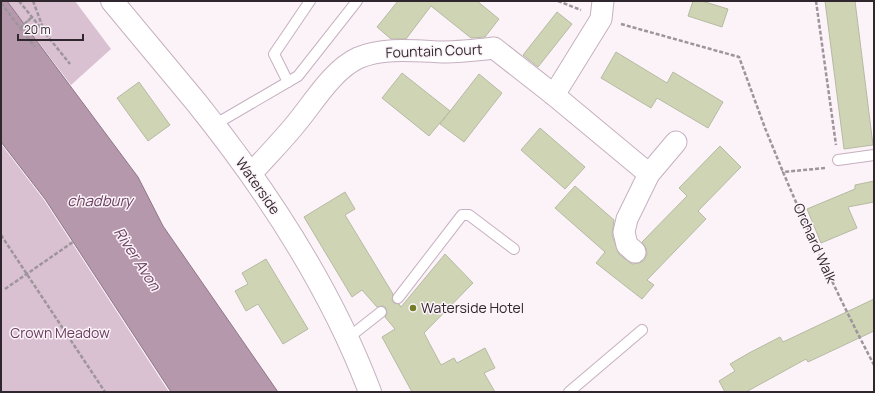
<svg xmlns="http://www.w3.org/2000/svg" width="875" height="393" viewBox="0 0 875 393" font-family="Manrope,sans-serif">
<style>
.green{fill:#dac1d2}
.water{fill:#b698ad;stroke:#8e7687}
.building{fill:#cfd5b4;stroke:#b6baa3}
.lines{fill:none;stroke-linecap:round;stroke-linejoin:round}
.lane-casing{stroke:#c6b0c0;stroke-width:12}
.street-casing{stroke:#c6b0c0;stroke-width:23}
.secondary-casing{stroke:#c6b0c0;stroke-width:24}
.path{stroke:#9d959b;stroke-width:2.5;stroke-dasharray:4 2;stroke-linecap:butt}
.lane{stroke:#fff;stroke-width:10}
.street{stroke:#fff;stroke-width:21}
.secondary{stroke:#fff;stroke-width:22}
.poi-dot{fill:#737d29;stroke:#fcf3f9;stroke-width:1.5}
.labels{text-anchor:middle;stroke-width:3;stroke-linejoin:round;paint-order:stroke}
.street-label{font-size:14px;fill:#2f272d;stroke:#fcf3f9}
.poi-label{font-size:14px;fill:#2f272d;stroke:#fcf3f9;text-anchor:start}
.park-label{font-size:14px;fill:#693e5e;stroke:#fcf3f9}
.water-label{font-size:15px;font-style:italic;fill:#693e5e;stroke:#fcf3f9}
</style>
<rect width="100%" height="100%" fill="#fcf3f9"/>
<g class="green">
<polygon points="7,1 75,1 111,49 71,85"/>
<polygon points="1,144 44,200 169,392 1,392"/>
</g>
<polygon class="water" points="1,1 7,1 138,177 163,226 278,392 171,392 45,199 1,142"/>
<g class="building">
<polygon points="398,1 477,1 499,19 485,37 471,38 431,6 406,39 391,39 377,27"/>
<polygon points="693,1 702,1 728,9 722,27 688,16"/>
<polygon points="825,1 855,1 873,145 844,149"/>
<polygon points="557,12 572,24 538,67 523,55"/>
<polygon points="616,52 667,83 673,72 723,102 708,128 657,98 651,108 601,78"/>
<polygon points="402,73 450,111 429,136 382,98"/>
<polygon points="479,74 502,93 464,142 440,124"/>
<polygon points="139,82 170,125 148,141 117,98"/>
<polygon points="540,128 585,167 565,189 521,150"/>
<polygon points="720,146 741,167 698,211 706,219 647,280 654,285 642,299 596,263 605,252 555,208 575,186 614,220 612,235 619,254 632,264 639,263 644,260 647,254 646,248 642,242 687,196 679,188"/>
<polygon points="874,181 874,202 848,207 857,228 821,243 807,209 855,189 855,185"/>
<polygon points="345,192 355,209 345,215 393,294 392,300 394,303 399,304 401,307 445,254 473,283 424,333 441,365 454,358 457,363 485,348 495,368 484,373 495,392 412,392 382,337 395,329 385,317 387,314 386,308 383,306 377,307 362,290 352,297 304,217"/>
<polygon points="266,259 308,329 283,344 258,304 246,311 235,291 248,284 242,273"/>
<polygon points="874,299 874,331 808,362 806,359 746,392 725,392 719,381 735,371 730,364 749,353 780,337 783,342"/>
</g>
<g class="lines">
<defs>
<g id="lane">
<polyline points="288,82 274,54 310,1"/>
<polyline points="214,125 298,76 357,1"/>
<polyline points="838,160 874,155"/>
<polyline points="398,298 462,215 469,215 514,249"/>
<polyline points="348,338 381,312"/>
<polyline points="569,392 642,330"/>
</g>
<g id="street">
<polyline points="554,95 601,19 603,1"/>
<path d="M251 174C265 158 280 143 294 126 312 105 332 70 358 58 383 47 416 51 443 52 460 52 477 50 494 48L554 95 649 174"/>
<polyline points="635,252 627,245 624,232 627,219 649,174 676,142"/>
</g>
<path id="secondary" d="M112 1C140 35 168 68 196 102 266 189 330 286 370 392"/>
</defs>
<use href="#lane" class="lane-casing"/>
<use href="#street" class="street-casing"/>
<use href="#secondary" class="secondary-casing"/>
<g class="path">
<polyline points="19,1 70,64"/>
<polyline points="33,1 45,33"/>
<polyline points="558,1 581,10"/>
<polyline points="816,1 836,145"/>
<polyline points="1,3 35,47"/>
<polyline points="621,24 739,57 765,128 783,172"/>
<polyline points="20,28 32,17 27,22"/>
<path d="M825 168 783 172C811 238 841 302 874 365"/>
<polyline points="1,235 105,392"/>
<polyline points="5,289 73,242"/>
</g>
<use href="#lane" class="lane"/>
<use href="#street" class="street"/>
<use href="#secondary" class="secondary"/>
</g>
<circle class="poi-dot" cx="413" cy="308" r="4"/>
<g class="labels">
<g class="street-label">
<text transform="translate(434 51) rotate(-2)" y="5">Fountain Court</text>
<text transform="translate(258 186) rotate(55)" y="5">Waterside</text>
<text transform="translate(815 243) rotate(66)" y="5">Orchard Walk</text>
</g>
<g class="poi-label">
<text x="421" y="313">Waterside Hotel</text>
</g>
<g class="park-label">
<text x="60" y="338">Crown Meadow</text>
</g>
<g class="water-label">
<text x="100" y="206">chadbury</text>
<text transform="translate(137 259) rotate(57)" y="5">River Avon</text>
</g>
</g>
<rect width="875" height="393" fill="none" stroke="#2f272d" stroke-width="4"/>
<path d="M18 34v6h65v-6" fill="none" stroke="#2f272d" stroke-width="2"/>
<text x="24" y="34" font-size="12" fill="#2f272d" stroke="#fcf3f9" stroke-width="3" paint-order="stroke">20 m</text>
</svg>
